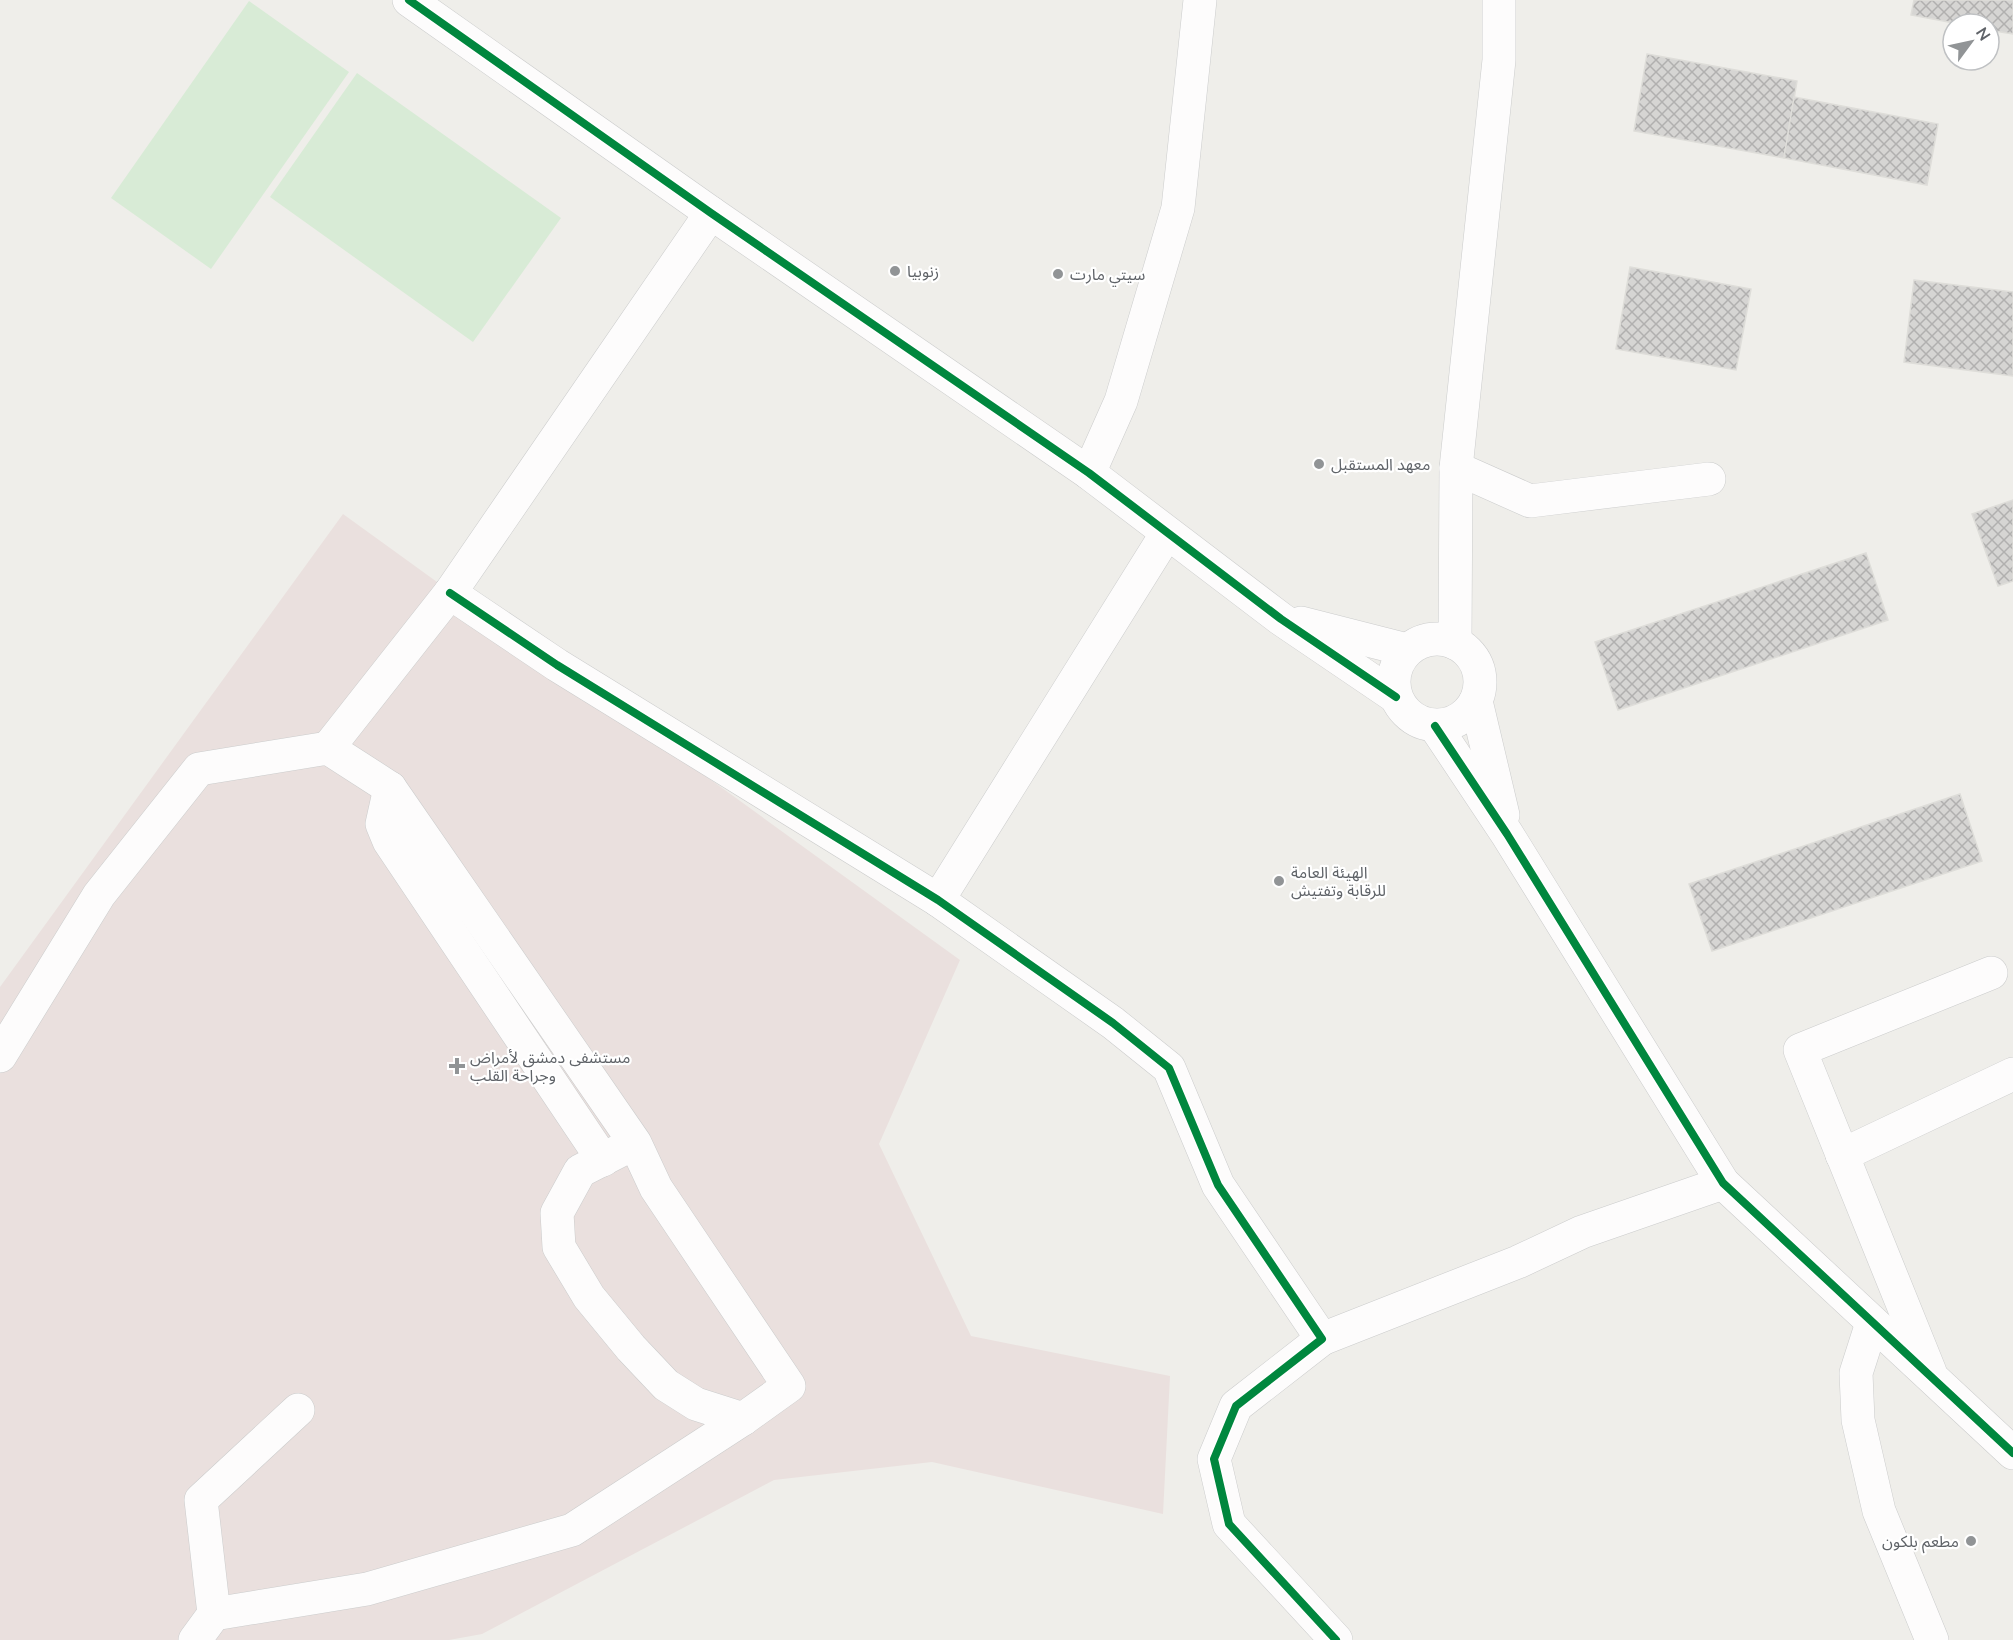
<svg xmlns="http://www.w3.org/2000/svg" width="2013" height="1640" viewBox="0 0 2013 1640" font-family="'Nunito Sans','Noto Sans Arabic',sans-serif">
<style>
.medical{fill:#eae0de}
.garden{fill:#d8ebd6}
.building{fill:url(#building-cross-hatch);stroke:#deddd9;stroke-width:1.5}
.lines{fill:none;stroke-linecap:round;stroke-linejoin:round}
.minor-casing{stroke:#cbcccc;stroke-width:34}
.minor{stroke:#fdfcfc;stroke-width:33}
.cycleway-casing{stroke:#fff;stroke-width:11}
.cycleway{stroke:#00873e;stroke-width:8}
.poi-dot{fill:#919496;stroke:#fff;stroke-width:2}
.labels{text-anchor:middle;stroke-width:4.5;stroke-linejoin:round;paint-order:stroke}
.poi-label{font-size:16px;fill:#5f6368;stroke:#fff;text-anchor:start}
</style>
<defs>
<pattern id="building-cross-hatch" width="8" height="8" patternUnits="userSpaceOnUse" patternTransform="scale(1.5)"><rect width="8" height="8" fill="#d6d5d3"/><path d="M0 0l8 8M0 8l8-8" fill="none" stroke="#b1b0af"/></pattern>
</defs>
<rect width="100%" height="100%" fill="#efeeea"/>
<polygon class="medical" points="343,514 960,960 879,1144 971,1336 1170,1376 1163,1514 932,1462 774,1480 482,1634 449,1640 0,1640 0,987"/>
<g class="garden">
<polygon points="249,1 349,72 211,269 111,198"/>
<polygon points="357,73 561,218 473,342 270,197"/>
</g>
<g class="building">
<polygon points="1914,0 2013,0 2013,34 1989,30 1989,24 1959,24 1911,15"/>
<polygon points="1647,54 1797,81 1784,158 1634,131"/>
<polygon points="1794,97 1938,124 1927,185 1784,158"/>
<polygon points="1630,267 1751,289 1736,370 1616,349"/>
<polygon points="1914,280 2013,292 2013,376 1904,362"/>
<polygon points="2013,500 2013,581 1998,586 1972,514"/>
<polygon points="1866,553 1888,620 1618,710 1595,642"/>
<polygon points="1960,794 1982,861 1712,951 1689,884"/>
</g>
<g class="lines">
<defs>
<g id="minor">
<polyline points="409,0 711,213 1089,473 1281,619 1396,697"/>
<polyline points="1456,468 1530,501 1709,479"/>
<polyline points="1089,473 1121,401 1178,208 1200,0"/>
<polyline points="450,593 557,665 938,900 1113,1023 1169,1068 1218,1185 1322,1339 1236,1406 1214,1459 1229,1524 1336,1640"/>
<polyline points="1301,623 1407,650"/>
<circle cx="1437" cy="682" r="43"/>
<polyline points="1455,643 1456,468 1499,60 1499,0"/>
<polyline points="1476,701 1503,815"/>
<polyline points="1435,726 1507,834 1723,1183 2013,1453"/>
<polyline points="328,748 450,593 711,213"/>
<polyline points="390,788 382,824 389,841 603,1160"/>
<polyline points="938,900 1167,533"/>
<polyline points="0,1056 99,895 199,769 328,748 390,788 635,1143 656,1188 789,1386 743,1419 572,1530 367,1589 214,1614 201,1500 298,1410"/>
<polyline points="621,1150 580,1171 557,1213 559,1247 589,1297 631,1348 666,1385 696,1404 743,1419"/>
<polyline points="1842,1155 2013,1074"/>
<polyline points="1872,1323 1856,1373 1858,1420 1879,1511 1932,1640"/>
<polyline points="1322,1339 1518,1262 1582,1232 1723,1183"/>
<polyline points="1930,1372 1800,1050 1991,973"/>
<polyline points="195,1640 214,1614"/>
</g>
</defs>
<use href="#minor" class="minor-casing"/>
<use href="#minor" class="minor"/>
<defs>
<g id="cycleway">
<polyline points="409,0 711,213 1089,473 1281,619 1396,697"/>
<polyline points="450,593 557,665 938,900 1113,1023 1169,1068 1218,1185 1322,1339 1236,1406 1214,1459 1229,1524 1336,1640"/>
<polyline points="1435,726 1507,834 1723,1183 2013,1453"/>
</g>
</defs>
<use href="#cycleway" class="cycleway-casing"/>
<use href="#cycleway" class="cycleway"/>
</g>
<g class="poi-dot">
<circle cx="895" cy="271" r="6"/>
<circle cx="1058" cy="274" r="6"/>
<circle cx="1319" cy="464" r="6"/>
<circle cx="1279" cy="881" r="6"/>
<path d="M454 1057h6v6h6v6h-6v6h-6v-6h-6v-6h6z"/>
<circle cx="1971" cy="1541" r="6"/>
</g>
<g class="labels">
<g class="poi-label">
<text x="907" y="277">زنوبيا</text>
<text x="1070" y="280">سيتي مارت</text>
<text x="1331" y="470">معهد المستقبل</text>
<text x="1291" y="878">الهيئة العامة<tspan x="1291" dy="18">للرقابة وتفتيش</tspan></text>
<text x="470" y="1063">مستشفى دمشق لأمراض<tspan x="470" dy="18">وجراحة القلب</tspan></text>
<text x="1959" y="1547" text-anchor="end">مطعم بلكون</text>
</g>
</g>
<g transform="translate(1971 42) rotate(57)"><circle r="28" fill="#ffffff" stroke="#bfc1c3" stroke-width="1.5"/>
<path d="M0-4.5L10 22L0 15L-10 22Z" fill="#919496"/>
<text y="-9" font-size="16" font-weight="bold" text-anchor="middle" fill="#5f6368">N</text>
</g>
</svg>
